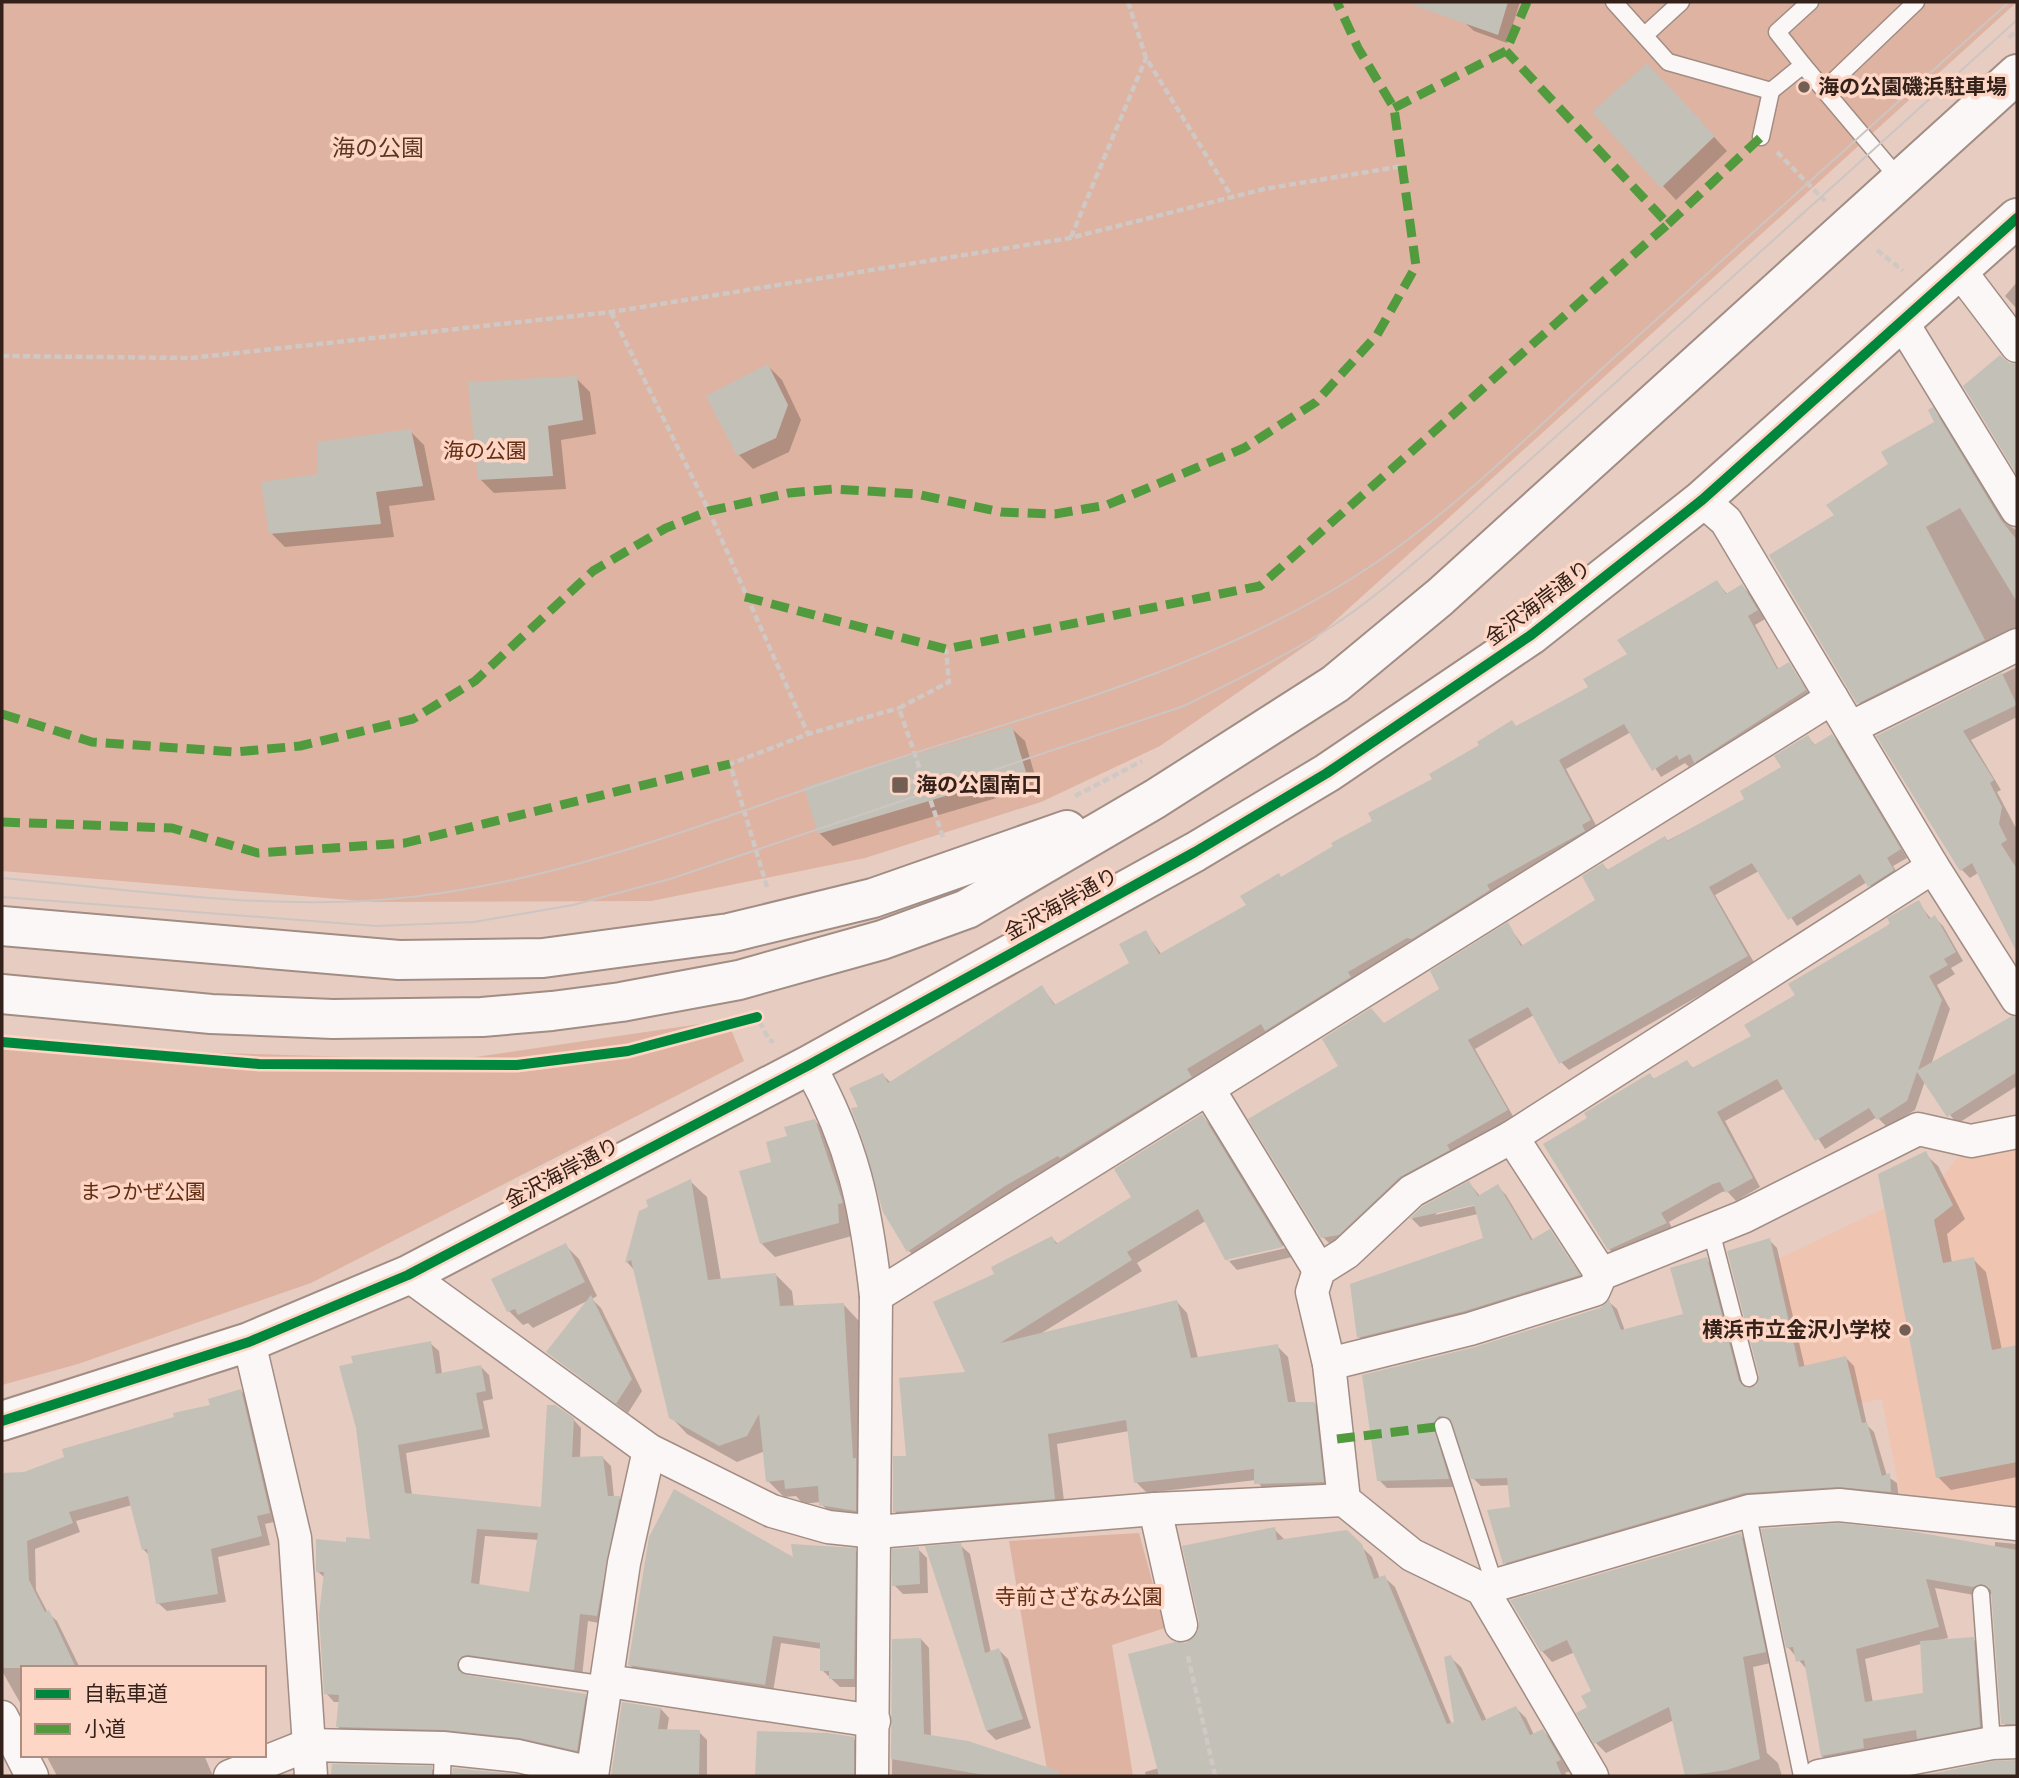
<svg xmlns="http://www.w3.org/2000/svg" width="2019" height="1778" viewBox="0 0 2019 1778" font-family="'Exo 2','Noto Sans JP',sans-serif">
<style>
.built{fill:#efc4b1}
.green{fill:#deb3a1}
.shadow{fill:#0003;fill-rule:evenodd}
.building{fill:#c3c0b7;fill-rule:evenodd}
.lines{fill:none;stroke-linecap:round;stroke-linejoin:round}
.lane-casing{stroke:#a18d84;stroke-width:19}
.street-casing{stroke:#a18d84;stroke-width:35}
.secondary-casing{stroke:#a18d84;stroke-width:42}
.path{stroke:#cfc8c4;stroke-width:4.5;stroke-dasharray:7 3.5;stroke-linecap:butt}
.lane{stroke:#fbf7f6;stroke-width:16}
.street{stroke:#fbf7f6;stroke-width:32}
.secondary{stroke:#fbf7f6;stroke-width:38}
.tram{stroke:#cdc5c2;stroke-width:2}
.quiet{stroke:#519b3e;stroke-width:9;stroke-dasharray:18 9;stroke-linecap:butt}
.cycleway-casing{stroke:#fed6c5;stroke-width:15}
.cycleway{stroke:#00873e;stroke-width:10}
.poi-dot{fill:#735e54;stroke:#fed6c5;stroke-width:2.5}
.labels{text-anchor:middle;stroke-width:7;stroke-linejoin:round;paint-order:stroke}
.poi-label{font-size:21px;font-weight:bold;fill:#34221a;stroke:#fed6c5;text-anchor:start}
.park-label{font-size:21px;fill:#622e14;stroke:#fed6c5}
.street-label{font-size:21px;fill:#34221a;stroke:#fed6c5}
.neighbourhood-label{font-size:23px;fill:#5c3523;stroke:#fed6c5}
</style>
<rect width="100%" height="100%" fill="#e7ccc1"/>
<polygon class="built" points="2017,1148 2017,1508 1902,1505 1882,1399 1812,1412 1776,1260 1939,1182 1958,1157"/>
<g class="green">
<polygon points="2,2 2017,2 1314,640 1160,746 1041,802 865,858 651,901 374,902 2,871"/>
<polygon points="727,1020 744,1061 311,1283 78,1364 2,1385 2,1040 186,1052 455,1060"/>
<polygon points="1139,1533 1165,1628 1112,1645 1133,1776 1048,1776 1009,1541"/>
</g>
<g class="shadow">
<polygon points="1469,2 1520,2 1507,43 1474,31 1464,22"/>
<polygon points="1661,79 1727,151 1676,200 1595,113"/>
<polygon points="2017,282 2017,309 2005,296"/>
<polygon points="2008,364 2017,366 2017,472 1965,387"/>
<polygon points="768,366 782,380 801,420 789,452 753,469 739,455"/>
<polygon points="576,378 590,392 596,434 561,440 566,489 494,493 480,479"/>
<polygon points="1932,410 1941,418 2006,524 2017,530 2017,637 1867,711 1859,703 1836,516 1936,422"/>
<polygon points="410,431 424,445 435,500 389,506 394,537 285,547 271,533 320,475"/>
<polygon points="1717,582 1728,595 1742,586 1750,594 1765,619 1755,625 1779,670 1789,664 1812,698 1703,769 1696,762 1689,767 1685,763 1661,777 1631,732 1566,769 1598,829 1275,1038 1269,1032 1194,1078 1199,1085 917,1259 909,1251 885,1211 860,1108 883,1075 891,1083 1042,987 1056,1006 1131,964 1145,932 1162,955 1248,906 1282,878 1375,822 1435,779 1517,728 1590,687"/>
<polygon points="2017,667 2017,717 1971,740 2001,790 1997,792 2017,830 2017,950 1978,873 1970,878 1962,870 1878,736"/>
<polygon points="1011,728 1025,741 1038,786 833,846 819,833"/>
<polygon points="1832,736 1840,744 1907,858 1893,866 1901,879 1877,893 1867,882 1797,926 1759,871 1715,895 1755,964 1569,1070 1561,1062 1534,1015 1475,1049 1514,1118 1331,1245 1323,1237 1340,1067 1385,1025 1442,990 1508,925 1523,946 1597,901 1603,865 1609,871 1746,800 1783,768 1808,737 1816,746"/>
<polygon points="1918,902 1931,919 1934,917 1943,926 1963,961 1951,968 1955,974 1937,985 1950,1009 1931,1065 2017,1017 2017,1086 1957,1124 1925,1081 1915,1110 1887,1127 1877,1117 1825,1149 1785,1088 1725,1121 1760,1187 1736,1201 1727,1191 1722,1192 1669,1222 1674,1232 1618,1258 1609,1249 1589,1118 1650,1075 1655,1080 1687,1062 1694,1069 1753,1036 1798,995"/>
<polygon points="1202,1116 1212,1127 1285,1245 1228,1257 1228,1261 1207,1220 1137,1263 1142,1271 1040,1334 1177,1302 1187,1313 1198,1358 1277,1346 1288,1357 1296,1404 1314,1403 1325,1414 1333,1492 1267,1493 1256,1480 1147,1493 1136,1482 1129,1431 1057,1444 1065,1509 905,1522 894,1511 908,1457 968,1374 997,1275 1052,1238 1059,1245 1133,1197"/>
<polygon points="815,1121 828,1134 851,1217 852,1236 775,1257 762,1244 774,1163 789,1137"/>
<polygon points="1925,1154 1938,1166 1965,1219 1947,1234 1952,1263 1973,1259 1986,1272 2002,1350 2017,1347 2017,1477 1951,1490 1938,1477"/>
<polygon points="691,1182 707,1197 721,1280 776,1275 792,1291 794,1307 843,1304 859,1321 871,1527 837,1521 820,1502 803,1504 796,1496 784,1497 768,1481 765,1451 737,1462 687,1434 671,1417 635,1271 627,1262 640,1212"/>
<path d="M1469 1183 1480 1196 1497 1186 1506 1195 1533 1240 1549 1231 1587 1284 1368 1346 1359 1337 1485 1239 1478 1214 1420 1227 1412 1219 1424 1207ZM1482 1201V1204L1435 1215 1440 1210Z"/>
<polygon points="1769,1240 1777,1248 1805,1368 1846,1358 1854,1366 1867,1425 1874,1432 1887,1476 1897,1483 1899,1499 1513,1571 1505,1563 1512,1509 1510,1485 1481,1486 1473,1478 1454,1424 1447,1424 1456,1487 1387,1488 1379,1480 1476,1348 1600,1309 1609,1302 1617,1309 1625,1331 1685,1315 1706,1259 1714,1267 1746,1390 1757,1387 1761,1375"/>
<polygon points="565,1245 579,1259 597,1296 592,1299 601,1308 642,1391 628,1413 548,1352 589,1300 533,1328 528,1323 523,1325 509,1311 494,1280"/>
<polygon points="1286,1248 1292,1257 1237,1270 1229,1261"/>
<path d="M430 1343 439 1351 442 1374 481 1367 489 1375 493 1399 483 1401 490 1437 406 1453 412 1495 542 1508 573 1419 581 1428 580 1459 603 1458 611 1466 614 1498H619L627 1506 605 1624 588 1621 582 1677 467 1666 464 1674 466 1677 585 1696 593 1704 585 1758 346 1735 338 1727 340 1702H334L326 1693 325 1578 317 1571 347 1544 372 1541 358 1428ZM485 1536 539 1540 530 1594 479 1586Z"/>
<polygon points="241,1391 249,1399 278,1521 265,1524 270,1545 218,1557 226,1602 167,1611 158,1603 150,1556 144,1550 132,1505 76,1521 80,1532 35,1549 36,1590 48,1613 57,1621 80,1668 23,1668 23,1708 2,1671 2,1490 212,1406"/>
<polygon points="1274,1529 1286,1541 1346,1532 1372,1557 1380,1579 1384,1577 1395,1587 1452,1725 1456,1724 1450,1657 1461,1667 1487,1721 1516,1708 1526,1718 1534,1735 1543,1731 1553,1741 1570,1771 1565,1773 1567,1776 1146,1776 1145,1772 1159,1768 1186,1644 1200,1632"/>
<path d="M1763 1530 1995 1548V1542L2017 1544V1734L2003 1723 1993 1593 1985 1597 1935 1588 1948 1638 1940 1640 1973 1639 1984 1650 1990 1737 1833 1767 1822 1756 1808 1671 1788 1647ZM1921 1644 1925 1694 1873 1703 1865 1659Z"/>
<polygon points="1740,1535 1751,1545 1775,1662 1753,1667 1767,1753 1778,1763 1782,1776 1687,1776 1674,1720 1606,1753 1596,1743 1589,1708 1593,1692 1575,1652 1552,1662 1542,1651"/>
<polygon points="960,1545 970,1554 991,1653 999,1650 1008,1659 1031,1728 996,1740 987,1731"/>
<polygon points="918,1549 927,1558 928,1593 903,1594 894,1585"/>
<polygon points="855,1550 863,1559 862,1687 840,1687 822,1670 822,1649 781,1643 773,1692 638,1673 630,1665 795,1560"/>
<polygon points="921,1639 929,1648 931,1737 1028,1769 1026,1776 892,1776 893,1640"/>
<polygon points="623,1704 661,1709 669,1718 667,1731 699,1732 707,1740 707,1776 612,1776"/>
<polygon points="759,1733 853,1738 862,1747 863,1776 757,1776"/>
<polygon points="46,1755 204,1755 213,1776 57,1776"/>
<polygon points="2017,1762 2017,1776 1925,1776 1994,1763"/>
<polygon points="334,1766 431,1768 439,1776 331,1776"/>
</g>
<g class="building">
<polygon points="1416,2 1508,2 1498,35 1415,6"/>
<polygon points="1647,63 1715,136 1661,188 1592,112"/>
<polygon points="2000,355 2009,363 2017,364 2017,475 1963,386"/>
<polygon points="768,364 788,405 776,438 737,456 706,396"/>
<polygon points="577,376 583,420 548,426 553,476 478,480 468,382"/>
<polygon points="1933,407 2001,520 2017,540 2017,602 1960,508 1926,527 1985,640 1857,704 1769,555 1834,515 1826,505 1888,464 1881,452 1934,422 1928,410"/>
<polygon points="411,429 423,486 376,492 381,524 269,534 261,482 318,474 317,442"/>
<polygon points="1717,580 1726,594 1742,584 1758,610 1748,616 1777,669 1789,662 1806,690 1694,763 1690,754 1679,760 1677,755 1652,771 1624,724 1559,760 1591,820 1582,825 1585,831 1487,885 1490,890 1412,939 1407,938 1348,972 1351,977 1265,1031 1261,1024 1187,1069 1192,1077 1060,1158 1058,1156 1005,1186 907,1252 883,1212 864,1144 851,1108 858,1107 849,1088 883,1073 888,1083 1042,985 1054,1005 1129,963 1119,944 1146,930 1159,954 1246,905 1240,896 1279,873 1281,877 1333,846 1331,843 1372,821 1368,813 1432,779 1429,774 1479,745 1477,742 1512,720 1516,726 1588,687 1583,679 1627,654 1617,640"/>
<polygon points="2002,673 2017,705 1963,731 1994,780 1990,783 2002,807 1999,824 2007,840 2001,844 2017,869 2017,953 1972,863 1960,871 1876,736"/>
<polygon points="1012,726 1026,772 818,834 804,787"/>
<polygon points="1832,734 1901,849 1887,858 1894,870 1868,887 1860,874 1788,920 1752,863 1709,887 1748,956 1559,1064 1528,1007 1468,1040 1508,1110 1447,1145 1450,1150 1400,1177 1339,1235 1321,1238 1248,1119 1338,1066 1322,1039 1371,1008 1384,1023 1439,989 1430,971 1508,922 1521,946 1595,900 1582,876 1603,863 1607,870 1665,836 1668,841 1744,799 1740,791 1781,767 1774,756 1808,735 1814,745"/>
<polygon points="1919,900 1929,919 1935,915 1956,952 1944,959 1948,965 1929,976 1942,1000 1918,1070 2012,1016 2017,1017 2017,1072 1947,1117 1917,1072 1907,1101 1877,1120 1869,1108 1815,1141 1777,1079 1717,1112 1753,1178 1726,1193 1720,1182 1713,1184 1661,1213 1667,1223 1608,1250 1543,1144 1587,1118 1584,1113 1650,1073 1653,1079 1687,1060 1692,1068 1751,1036 1744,1025 1795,995 1788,984 1890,924 1887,918"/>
<polygon points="1202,1114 1283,1247 1225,1260 1198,1209 1127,1252 1132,1260 1000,1343 1177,1300 1191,1358 1278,1344 1288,1402 1315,1402 1324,1482 1254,1484 1254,1469 1134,1483 1126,1420 1048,1434 1055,1499 893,1512 893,1456 906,1456 899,1378 965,1372 933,1302 994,1274 991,1267 1052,1236 1056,1244 1131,1197 1114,1169"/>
<polygon points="815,1119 843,1203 838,1204 839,1223 760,1244 739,1171 771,1162 766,1142 787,1136 784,1127"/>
<polygon points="1926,1151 1953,1205 1934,1220 1943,1263 1974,1257 1992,1350 2017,1345 2017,1462 1936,1478 1878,1174"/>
<polygon points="691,1179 708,1280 776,1273 780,1306 844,1303 853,1458 856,1458 856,1511 819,1505 818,1486 785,1489 784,1480 766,1482 759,1414 747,1436 719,1446 669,1418 631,1260 625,1263 639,1211 648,1207 646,1200"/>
<polygon points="1469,1181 1478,1196 1498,1184 1531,1240 1550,1229 1580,1275 1465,1311 1357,1338 1350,1284 1483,1238 1474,1205 1409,1219 1423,1206"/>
<polygon points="1770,1238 1799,1367 1846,1356 1862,1423 1867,1422 1882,1476 1890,1473 1891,1492 1838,1487 1744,1493 1503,1564 1487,1510 1510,1507 1507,1478 1471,1479 1449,1418 1439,1416 1433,1424 1449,1479 1377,1481 1362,1375 1475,1347 1600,1308 1609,1299 1621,1330 1683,1314 1670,1268 1707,1257 1739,1381 1746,1388 1756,1386 1759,1375 1727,1251"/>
<polygon points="566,1243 585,1282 518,1315 515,1309 507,1312 491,1279"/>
<polygon points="591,1295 632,1379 616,1404 546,1352"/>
<path d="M431 1341 436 1374 481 1365 486 1391 476 1393 483 1429 398 1445 405 1493 541 1507 547 1405H555L574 1418 572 1457 603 1456 608 1496H620L597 1616 580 1614 574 1670 468 1655 462 1656 457 1663 458 1670 466 1675 586 1694 577 1751 520 1738 445 1730 336 1727 339 1695 324 1694 319 1615 324 1572H316V1539L346 1542V1537L370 1539 356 1428 339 1366 353 1363 351 1356ZM477 1529 538 1533 529 1592 471 1583Z"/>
<polygon points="241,1389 270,1513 257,1516 262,1536 211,1549 218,1594 156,1604 147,1549 142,1550 128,1496 69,1512 73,1523 27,1541 29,1580 45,1612 49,1610 76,1668 2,1668 2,1473 24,1472 64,1457 62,1449 174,1417 173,1413 210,1405 208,1399"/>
<polygon points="674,1489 793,1557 791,1544 856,1548 854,1679 829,1679 829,1671 820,1671 820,1643 773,1636 765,1685 628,1665 649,1537"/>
<polygon points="1839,1523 1910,1531 2017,1550 2017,1724 2001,1724 1991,1590 1981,1584 1973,1587 1926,1579 1939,1627 1856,1649 1865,1702 1923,1693 1920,1641 1974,1637 1980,1727 1917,1739 1916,1730 1863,1739 1864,1748 1821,1756 1804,1660 1796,1662 1793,1647 1786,1648 1761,1529"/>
<polygon points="1275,1527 1277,1540 1347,1530 1362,1544 1374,1579 1385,1575 1447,1724 1454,1722 1444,1657 1451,1655 1482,1721 1516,1706 1530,1735 1543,1729 1561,1760 1556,1762 1562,1776 1159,1776 1128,1654 1175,1642 1186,1643 1198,1631 1199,1621 1182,1546"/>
<polygon points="1741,1533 1766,1652 1743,1657 1760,1759 1727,1770 1685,1776 1669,1707 1594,1744 1576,1713 1587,1707 1581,1696 1591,1691 1567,1640 1541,1652 1510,1600"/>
<polygon points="961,1543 985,1653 999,1648 1023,1719 986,1731 925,1546"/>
<polygon points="919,1547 920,1584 892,1586 892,1549"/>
<polygon points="921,1638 924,1734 968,1741 1059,1771 1058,1776 990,1776 891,1759 892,1639"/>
<polygon points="622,1702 661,1708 658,1729 700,1730 699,1776 611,1776"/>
<polygon points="757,1731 828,1733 854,1737 854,1776 755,1776"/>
<polygon points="2017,1760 2017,1776 1921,1776 1994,1761"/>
<polygon points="332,1764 432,1766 432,1776 331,1776"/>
<polygon points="453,1768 515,1774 518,1776 452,1776"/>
</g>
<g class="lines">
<defs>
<g id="lane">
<polyline points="1614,2 1668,62 1771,91"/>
<polyline points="1645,35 1681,2"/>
<polyline points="1803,65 1900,180"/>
<polyline points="1824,90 1916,2"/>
<polyline points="1761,137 1771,91 1803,65 1777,32 1810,2"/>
<polyline points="1711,1231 1749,1378"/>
<polyline points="1443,1426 1495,1586"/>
<polyline points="1747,1511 1802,1776"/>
<polyline points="1981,1594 1992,1743"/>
<polyline points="467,1665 607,1685"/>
<polyline points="442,1776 443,1748"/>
</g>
<g id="street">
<polyline points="1960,271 2017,346"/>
<polyline points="1902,322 2017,510"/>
<polyline points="1702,500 1726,521 1933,867 2017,999"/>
<polyline points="1850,728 2017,645"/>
<path d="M809 1065C853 1144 866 1207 876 1296L872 1776"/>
<polyline points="1209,1090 1319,1270"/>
<polyline points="1512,1137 1601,1274"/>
<polyline points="408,1275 649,1450 772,1511 828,1527 876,1532 1155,1509 1344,1500"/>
<polyline points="876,1296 1832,698"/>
<polyline points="249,1342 295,1538 311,1776"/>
<polyline points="1329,1364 1470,1329 1594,1290 1601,1274 1743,1217 1918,1129 1971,1141 2017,1132"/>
<polyline points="1155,1509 1181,1625"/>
<polyline points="1482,1589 1749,1511 1839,1505 2017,1524"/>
<polyline points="608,1681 874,1721"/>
<polyline points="2,1717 32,1776"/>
<polyline points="230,1776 308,1745 443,1748 518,1756 592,1773"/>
<polyline points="592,1776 624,1563 649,1450"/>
<polyline points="1592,1776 1482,1589 1412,1555 1344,1500 1329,1364 1312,1292 1319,1270 1346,1253 1412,1191 1512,1137 1933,867"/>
<polyline points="1819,1776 1992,1743 2017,1742"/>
</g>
<g id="secondary">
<polyline points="2,926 399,960 543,958 729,933 873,898 1067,830"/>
<polyline points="2,994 211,1014 333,1019 482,1017 552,1011 621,1002 739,980 882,940 967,909 1155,799 1335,684 1440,597 2017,74"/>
<polyline points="2,1421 249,1342 408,1275 809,1065 1195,852 1327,773 1531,635 1702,500 2017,218"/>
</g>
</defs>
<use href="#lane" class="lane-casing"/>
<use href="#street" class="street-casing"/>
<use href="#secondary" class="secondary-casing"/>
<g class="path">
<polyline points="1128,2 1146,58 1232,197"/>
<polyline points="2009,38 2017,30"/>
<polyline points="1777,152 1825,201"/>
<polyline points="1071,237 1146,58"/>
<polyline points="1877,250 1903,271"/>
<polyline points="611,312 709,511 808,734"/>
<polyline points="2,356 191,358 611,312 1070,238 1264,189 1403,166"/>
<polyline points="907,783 924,778"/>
<polyline points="1075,796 1142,761"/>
<polyline points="943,837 899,708 949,682 946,649"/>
<polyline points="767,887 730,764 808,734 899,708"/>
<polyline points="755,1012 769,1040 774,1042"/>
<polyline points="1188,1656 1215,1776"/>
</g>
<use href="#lane" class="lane"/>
<use href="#street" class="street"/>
<use href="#secondary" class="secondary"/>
<g class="tram">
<path d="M2 878C126 889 254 909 379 900 547 888 707 822 865 769 1038 712 1222 667 1374 564 1462 504 1538 426 1617 355 1748 237 1878 120 2009 2"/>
<path d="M2 897 376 926 474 922 573 905 670 879 1184 706C1234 681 1284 657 1331 627 1373 600 1411 565 1449 533L2017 20"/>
</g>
<g class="quiet">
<polyline points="1394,108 1506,51 1527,2"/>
<polyline points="1668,224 1761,137"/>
<polyline points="745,597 946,649 1260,586 1668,224 1506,51"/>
<polyline points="2,714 92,742 236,752 300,746 413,719 475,681 593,571 666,528 709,511 789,493 833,489 916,494 1001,512 1055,514 1107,505 1244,448 1316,402 1377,335 1416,266 1394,108 1358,48 1337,2"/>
<polyline points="2,822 172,828 258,853 405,843 730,764"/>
<polyline points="1337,1439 1443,1426"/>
</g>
<defs>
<g id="cycleway">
<polyline points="2,1042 259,1064 517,1065 628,1051 757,1017"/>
<polyline points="2,1421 249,1342 408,1275 809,1065 1195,852 1327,773 1531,635 1702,500 2017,218"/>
</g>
</defs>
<use href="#cycleway" class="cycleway-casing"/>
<use href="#cycleway" class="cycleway"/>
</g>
<g class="poi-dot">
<circle cx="1804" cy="87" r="7"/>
<rect x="891" y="776" width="18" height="18" rx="3.5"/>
<circle cx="1905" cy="1330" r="7"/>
</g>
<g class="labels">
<g class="poi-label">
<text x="1818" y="94">海の公園磯浜駐車場</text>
<text x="916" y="792">海の公園南口</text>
<text x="1891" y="1337" text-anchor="end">横浜市立金沢小学校</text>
</g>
<g class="park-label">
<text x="485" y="458">海の公園</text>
<text x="143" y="1199">まつかぜ公園</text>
<text x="1079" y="1604">寺前さざなみ公園</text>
</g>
<g class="street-label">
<text transform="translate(1538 603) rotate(-37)" y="7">金沢海岸通り</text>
<text transform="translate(1061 904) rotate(-29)" y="7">金沢海岸通り</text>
<text transform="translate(562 1173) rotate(-28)" y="7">金沢海岸通り</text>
</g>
<g class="neighbourhood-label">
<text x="378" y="156">海の公園</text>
</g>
</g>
<rect width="2019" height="1778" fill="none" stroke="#34221a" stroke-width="7"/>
<rect x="21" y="1666" width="245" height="91" fill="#fed6c5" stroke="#ad8e81" stroke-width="2"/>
<rect x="35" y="1689" width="35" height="10" fill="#00873e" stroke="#ad8e81" stroke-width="2"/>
<text x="84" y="1701" font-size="21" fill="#34221a">自転車道</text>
<rect x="35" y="1724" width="35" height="10" fill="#519b3e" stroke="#ad8e81" stroke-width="2"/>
<text x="84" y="1736" font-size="21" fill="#34221a">小道</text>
</svg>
